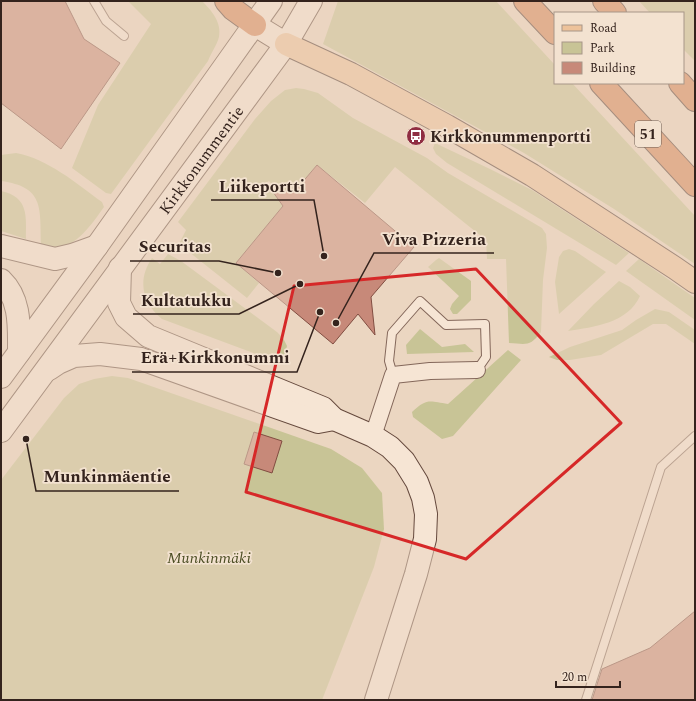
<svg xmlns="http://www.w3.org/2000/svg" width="696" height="701" viewBox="0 0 696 701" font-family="Spectral,serif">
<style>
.green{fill:#c8c496}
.building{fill:#c78979;stroke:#814d41}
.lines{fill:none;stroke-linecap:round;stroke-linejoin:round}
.lane-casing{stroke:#83675a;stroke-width:10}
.street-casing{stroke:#83675a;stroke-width:18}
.secondary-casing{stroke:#65493d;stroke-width:24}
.primary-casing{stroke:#51372e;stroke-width:24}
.highway-casing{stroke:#51372e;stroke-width:24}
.lane{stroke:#f6e5d4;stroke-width:8}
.street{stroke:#f6e5d4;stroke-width:16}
.secondary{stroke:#f6e5d4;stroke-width:22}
.primary{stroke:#edc29a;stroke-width:22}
.highway{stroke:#d68356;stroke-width:22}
.marked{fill:none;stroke:#d62828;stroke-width:3;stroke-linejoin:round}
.labels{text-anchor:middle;stroke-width:3.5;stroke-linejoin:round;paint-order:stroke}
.shield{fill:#f3e2d0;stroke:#6d5c53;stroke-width:1}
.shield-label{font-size:15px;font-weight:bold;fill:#34231d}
.poi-label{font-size:16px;font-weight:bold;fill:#34231d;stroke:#f3e2d0;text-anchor:start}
.street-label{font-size:16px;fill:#34231d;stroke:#f3e2d0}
.park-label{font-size:16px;font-style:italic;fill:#4d4f25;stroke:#f3e2d0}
.leader{fill:none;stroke:#34231d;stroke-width:1.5}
.callout-dot{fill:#34231d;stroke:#f3e2d0;stroke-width:1.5}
.callout-label{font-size:17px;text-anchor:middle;font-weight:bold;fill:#34231d;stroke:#f3e2d0;stroke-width:3.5;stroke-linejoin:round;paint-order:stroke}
</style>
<rect width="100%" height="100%" fill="#ebd6c1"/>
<g class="green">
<path d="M128 1H202C211 10 222 22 219 37 217 45 211 53 208 61L111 194 106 193 72 168 98 105 151 24Z"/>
<polygon points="338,1 496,1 555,65 555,83 572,83 695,216 695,264 614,209 524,153 323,44"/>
<polygon points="639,1 695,1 695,61 683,49 683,13 650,13"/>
<path d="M296 88 304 89 318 93 353 118 427 158 448 173 542 228 546 234 547 248 543 280 541 332C530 347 526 344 509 343L506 259H487L486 240 395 167 365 203 317 165 295 191 278 192 269 181 266 183 283 206 236 263 259 283 247 298 179 244 186 230 178 222 255 119 271 101 285 90Z"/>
<polygon points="435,143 490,169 532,190 629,253 616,265 447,163 436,154 433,148"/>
<path d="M16 153C48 159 76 183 102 202L104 207C92 224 73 252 50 248 47 247 43 245 41 244 40 207 44 187 1 181V155Z"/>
<path d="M1 191C29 197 26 216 26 239L1 231Z"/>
<polygon points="569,249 575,251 606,272 559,314 555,282 559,257 563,251"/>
<path d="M168 254 181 261 277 332 283 338 287 346 284 356 277 359 267 358 162 319C142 303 137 280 152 258L160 264Z"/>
<polygon points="439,258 471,281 471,300 457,314 453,314 450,309 452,304 459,296 428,267 436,260"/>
<polygon points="639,259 695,298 695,320 626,271"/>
<path d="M619 281 630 287 640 296C628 323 594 327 568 331L594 304Z"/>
<polygon points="655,309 669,312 695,330 695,344 666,324 653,324 601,355 570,360 557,360 549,357 570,347 622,330 636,320"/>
<polygon points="420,329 442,347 465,344 474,352 407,354 406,345"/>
<path d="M508 350 521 360 453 436 442 439 413 417 412 412C427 398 429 401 448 404Z"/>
<polygon points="112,376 128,378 331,449 362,468 382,493 384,529 374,567 322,700 1,700 1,480 64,398 79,384 94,379"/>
</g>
<g class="building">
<polygon points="1,1 65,1 84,39 120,63 61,149 1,103"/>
<polygon points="317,165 414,247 371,297 375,335 358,314 333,344 236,263 283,206 273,192 295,191"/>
<polygon points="254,432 282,441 272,473 244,464"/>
<polygon points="695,611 695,700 592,700 602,669 650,648"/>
</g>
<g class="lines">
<defs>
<g id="lane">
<polyline points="94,1 106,21 124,36"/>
<polyline points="393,375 389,361 392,333 420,301 446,325 485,324 486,357 477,370"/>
<polyline points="586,700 661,467 695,436"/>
</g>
<polyline id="street" points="373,436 393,375 430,371 477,370"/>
<g id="secondary">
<polyline points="255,25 286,44"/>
<polyline points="1,246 55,259 72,255 97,246"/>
<polyline points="120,268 119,303 126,317 148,336 323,408 334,419 373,436 390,447 404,461 417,482 423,498 426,514 425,539 416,574 376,700"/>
<path d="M1 280C21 299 19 327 19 352"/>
<polyline points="49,369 58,363 74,356 100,354 141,359 318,422 334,419"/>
<polyline points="1,377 97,246 271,1"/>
<path id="s1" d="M1 431 286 44 311 1"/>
</g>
<polyline id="primary" points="286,44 351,74 447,126 532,175 675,268 695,282"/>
<g id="highway">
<polyline points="226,1 233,9 255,25"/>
<polyline points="525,1 555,33"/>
<polyline points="604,1 615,13"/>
<polyline points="601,83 695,185"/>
<polyline points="680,83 695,100"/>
</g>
</defs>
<use href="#lane" class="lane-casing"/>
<use href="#street" class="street-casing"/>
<use href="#secondary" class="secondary-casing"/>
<use href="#primary" class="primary-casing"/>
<use href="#highway" class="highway-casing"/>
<use href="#lane" class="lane"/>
<use href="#street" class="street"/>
<use href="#secondary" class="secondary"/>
<use href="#primary" class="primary"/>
<use href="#highway" class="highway"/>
</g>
<path d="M0 0H696V701H0ZM476 269 621 423 466 559 246 492 294 286Z" fill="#ebd6c1" fill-opacity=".55" fill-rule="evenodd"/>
<path class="marked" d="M476 269 621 423 466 559 246 492 294 286Z"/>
<defs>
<symbol id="bus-disc" viewBox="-11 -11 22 22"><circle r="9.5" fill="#8f2d42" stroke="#f3e2d0"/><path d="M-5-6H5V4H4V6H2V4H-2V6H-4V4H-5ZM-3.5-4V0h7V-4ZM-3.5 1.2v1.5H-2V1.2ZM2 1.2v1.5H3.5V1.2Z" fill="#fff"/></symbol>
</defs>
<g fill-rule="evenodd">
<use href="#bus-disc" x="405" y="125" width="22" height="22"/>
</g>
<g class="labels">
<rect class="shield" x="635" y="121" width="26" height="26" rx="3"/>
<g class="shield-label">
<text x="648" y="139">51</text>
</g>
<g class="poi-label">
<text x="430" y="142">Kirkkonummenportti</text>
</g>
<g class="street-label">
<text dy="6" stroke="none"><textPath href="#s1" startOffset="337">Kirkkonummentie</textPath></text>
</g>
<g class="park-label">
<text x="209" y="563">Munkinmäki</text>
</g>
</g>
<path class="leader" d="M324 256L314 200H211M336 323L374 253H494M278 273L219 261H130M300 284L239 314H133M320 312L297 372H132M26 439L36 491H179"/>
<g class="callout-dot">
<circle cx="324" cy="256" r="4"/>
<circle cx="336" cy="323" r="4"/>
<circle cx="278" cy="273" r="4"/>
<circle cx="300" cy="284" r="4"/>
<circle cx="320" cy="312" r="4"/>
<circle cx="26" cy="439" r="4"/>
</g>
<g class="callout-label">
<text x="262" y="192">Liikeportti</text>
<text x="434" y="245">Viva Pizzeria</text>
<text x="175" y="252">Securitas</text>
<text x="186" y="306">Kultatukku</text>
<text x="215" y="363">Erä+Kirkkonummi</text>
<text x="107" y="482">Munkinmäentie</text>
</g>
<rect width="696" height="701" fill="none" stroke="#34231d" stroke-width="4"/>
<rect x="554" y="12" width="130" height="72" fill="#f3e2d0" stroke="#a79688"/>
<rect x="562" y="25" width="20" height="6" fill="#edc29a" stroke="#a79688"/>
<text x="590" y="32" font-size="12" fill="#34231d">Road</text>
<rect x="562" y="42" width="20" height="12" fill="#c8c496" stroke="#a79688"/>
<text x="590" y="52" font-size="12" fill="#34231d">Park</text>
<rect x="562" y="62" width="20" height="12" fill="#c78979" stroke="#a79688"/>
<text x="590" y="72" font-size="12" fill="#34231d">Building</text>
<path d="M556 681v6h64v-6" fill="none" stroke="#34231d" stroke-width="2"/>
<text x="562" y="681" font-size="12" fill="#34231d" stroke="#f3e2d0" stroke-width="3" paint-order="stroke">20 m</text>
</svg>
